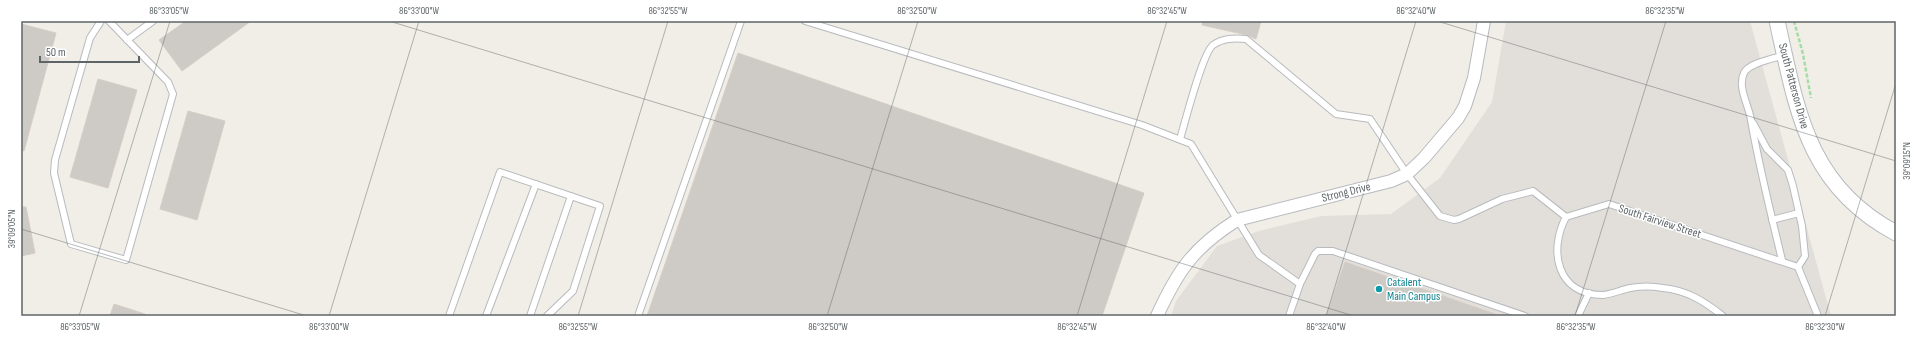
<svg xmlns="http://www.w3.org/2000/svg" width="1917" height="337" viewBox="0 0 1917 337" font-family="'Sofia Sans Condensed',sans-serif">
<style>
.industrial{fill:#e2dfdb}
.building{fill:#cecac6;stroke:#d7cdc5}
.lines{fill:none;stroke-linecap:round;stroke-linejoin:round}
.service-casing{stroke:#b7bbbe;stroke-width:8}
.minor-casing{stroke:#b7bbbe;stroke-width:14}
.tertiary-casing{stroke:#b7bbbe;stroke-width:17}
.path{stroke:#a5dda6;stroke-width:2.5;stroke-dasharray:4 2;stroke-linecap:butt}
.service{stroke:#fff;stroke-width:6}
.minor{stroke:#fff;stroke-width:12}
.tertiary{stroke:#fff;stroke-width:15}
.ticks{fill:none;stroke:#5e6568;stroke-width:1;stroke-opacity:0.45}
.culture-dot{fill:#0f9aa8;stroke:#fff;stroke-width:1.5}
.labels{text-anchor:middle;stroke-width:3;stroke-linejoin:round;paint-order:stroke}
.street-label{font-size:12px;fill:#5e6568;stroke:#fff}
.culture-label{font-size:12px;fill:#0d838f;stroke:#fff;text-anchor:start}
.neatline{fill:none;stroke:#5e6568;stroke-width:1.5}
.ticks-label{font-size:10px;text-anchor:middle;fill:#5e6568}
</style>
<rect width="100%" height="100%" fill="#f1ede7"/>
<polygon class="industrial" points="1506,21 1750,21 1831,316 1171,316 1176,301 1217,246 1259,231 1321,216 1391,214 1440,178 1492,102"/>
<g class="building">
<polygon points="186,21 251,21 182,71 159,40"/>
<polygon points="1203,21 1261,21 1256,39 1247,35 1202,25"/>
<polygon points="21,24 56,33 24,151 21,150"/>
<polygon points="738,53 1144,193 1102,316 647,316"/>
<polygon points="98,79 137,90 108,188 70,177"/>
<polygon points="188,111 225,121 197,220 160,209"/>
<polygon points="21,207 26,207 35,253 21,256"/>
<polygon points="1345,262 1495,314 1495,316 1326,316"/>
<polygon points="114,304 145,314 145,316 110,316"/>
</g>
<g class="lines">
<defs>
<g id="service">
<polyline points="101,21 90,38 55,160 54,173 71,244 126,260 173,94 168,82 109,21"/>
<polyline points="805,21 1142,125 1191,144 1259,255 1300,284 1289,316"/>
<polyline points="127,40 153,21"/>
<polyline points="1753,123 1767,149 1788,170 1793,186 1802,226 1805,256 1798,267"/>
<path d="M1180 139C1185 123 1202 54 1213 45 1223 38 1234 38 1246 39L1336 114 1370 119 1407 174 1440 216 1454 220 1459 219 1502 199 1533 191 1566 217 1609 204 1798 267 1818 316"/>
<path d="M1566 217C1548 251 1557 295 1603 295 1612 294 1621 290 1630 288 1641 286 1652 286 1663 288 1687 290 1705 302 1723 316"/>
<polyline points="1772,220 1799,213"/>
<path d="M1782 260C1771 214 1759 167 1751 120 1749 106 1737 87 1744 73 1748 63 1775 58 1785 55"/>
<polyline points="1300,284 1315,254 1318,251 1333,251 1525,316"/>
<polyline points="449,316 500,172 600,206 573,291 547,316"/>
<polyline points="486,316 536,184"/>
<polyline points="530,316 571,196"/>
<polyline points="638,316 741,21"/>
<polyline points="1578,316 1589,293"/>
</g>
<path id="minor" d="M1157 316C1178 270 1194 247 1237 220L1391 181 1407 174 1424 158 1458 118 1465 106 1474 78 1484 21"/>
<path id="tertiary" d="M1777 21C1797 110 1807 186 1896 233"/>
</defs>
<use href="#service" class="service-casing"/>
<use href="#minor" class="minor-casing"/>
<use href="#tertiary" class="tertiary-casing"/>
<polyline class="path" points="1794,21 1803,54 1811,98"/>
<use href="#service" class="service"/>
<use href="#minor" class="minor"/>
<use href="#tertiary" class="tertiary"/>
</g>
<path class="ticks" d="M389 21 1354 316M1437 21 1896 161M21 229 307 316M79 316 170 21M329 316 419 21M578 316 668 21M827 316 918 21M1077 316 1167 21M1326 316 1416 21M1575 316 1666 21M1825 316 1896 83"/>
<circle class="culture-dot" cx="1379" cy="289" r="4"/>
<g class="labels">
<g class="street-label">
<text transform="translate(1794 86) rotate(75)" y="4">South Patterson Drive</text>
<text transform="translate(1346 192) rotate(-14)" y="4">Strong Drive</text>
<text transform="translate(1660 221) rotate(18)" y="4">South Fairview Street</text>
</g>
<g class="culture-label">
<text x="1387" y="286">Catalent<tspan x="1387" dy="14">Main Campus</tspan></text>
</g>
</g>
<rect width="1917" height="337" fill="none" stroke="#ffffff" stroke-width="44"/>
<path d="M40 56v6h99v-6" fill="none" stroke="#5e6568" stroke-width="2"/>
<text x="46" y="56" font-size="12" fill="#5e6568" stroke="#ffffff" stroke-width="3" paint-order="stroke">50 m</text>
<rect x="22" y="22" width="1873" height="293" class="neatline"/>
<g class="ticks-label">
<text x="169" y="14">86°33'05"W</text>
<text x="419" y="14">86°33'00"W</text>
<text x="668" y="14">86°32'55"W</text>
<text x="917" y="14">86°32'50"W</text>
<text x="1167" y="14">86°32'45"W</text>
<text x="1416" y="14">86°32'40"W</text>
<text x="1665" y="14">86°32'35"W</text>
<text transform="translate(1906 161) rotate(-90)" y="4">39°09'15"N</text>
<text transform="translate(11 229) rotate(-90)" y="4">39°09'05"N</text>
<text x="80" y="330">86°33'05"W</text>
<text x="329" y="330">86°33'00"W</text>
<text x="578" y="330">86°32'55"W</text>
<text x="828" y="330">86°32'50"W</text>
<text x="1077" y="330">86°32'45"W</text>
<text x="1326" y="330">86°32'40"W</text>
<text x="1576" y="330">86°32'35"W</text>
<text x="1825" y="330">86°32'30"W</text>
</g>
</svg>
